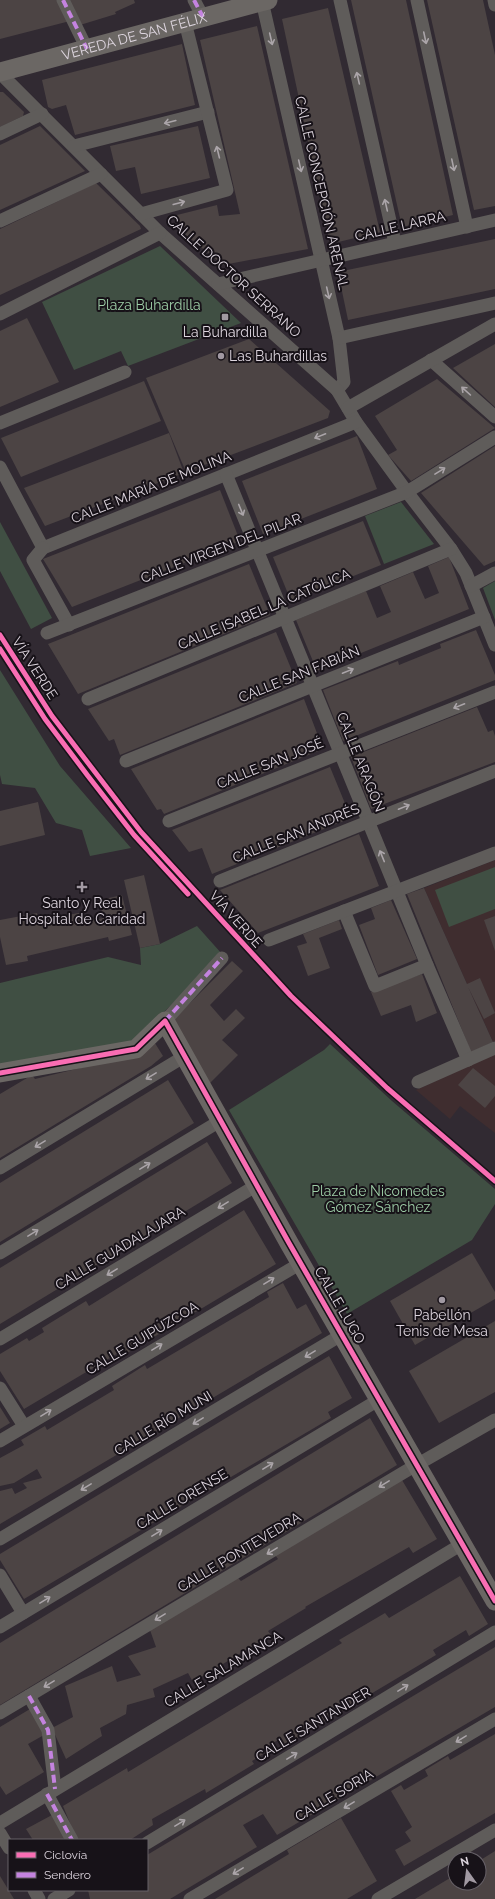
<svg xmlns="http://www.w3.org/2000/svg" width="495" height="1899" viewBox="0 0 495 1899" font-family="Raleway,sans-serif">
<style>
.education{fill:#3f2d2f}
.green{fill:#404f43}
.building{fill:#4c4444}
.lines{fill:none;stroke-linecap:round;stroke-linejoin:round}
.street{stroke:#5f5c5a;stroke-width:13}
.secondary{stroke:#6b6764;stroke-width:19}
.quiet{stroke:#c483df;stroke-width:4;stroke-dasharray:8 4;stroke-linecap:butt}
.cycleway-casing{stroke:#171218;stroke-width:8}
.cycleway{stroke:#f96db3;stroke-width:5}
.oneway{stroke:#aba5a9}
.poi-dot{fill:#a199a2;stroke:#171218;stroke-width:1.5}
.labels{text-anchor:middle;stroke-width:4;stroke-linejoin:round;paint-order:stroke}
.street-label{font-size:14px;fill:#ddd5de;stroke:#171218}
.park-label{font-size:14px;fill:#9dcda6;stroke:#171218}
.poi-label{font-size:14px;fill:#ddd5de;stroke:#171218}
</style>
<rect width="100%" height="100%" fill="#312a32"/>
<g class="education">
<polygon points="495,860 495,1041 493,1042 424,888"/>
<polygon points="495,1054 495,1133 460,1106 450,1119 416,1090"/>
</g>
<g class="green">
<polygon points="160,246 241,323 128,366 121,351 74,370 42,302"/>
<polygon points="401,502 434,544 384,564 365,516"/>
<polygon points="0,522 52,618 31,629 0,571"/>
<polygon points="495,581 495,620 483,588"/>
<polygon points="0,670 60,766 131,848 90,856 82,830 56,823 35,788 2,784 0,775"/>
<polygon points="495,867 495,909 449,927 435,890"/>
<polygon points="197,926 222,954 135,1041 0,1067 0,983 108,957 141,965 140,948 160,944"/>
<polygon points="330,1044 392,1101 495,1189 495,1204 472,1240 347,1314 229,1110 324,1050"/>
</g>
<g class="building">
<polygon points="0,0 60,0 70,21 0,39"/>
<polygon points="68,0 134,0 135,3 115,12 116,14 80,25"/>
<polygon points="351,0 406,0 453,215 402,227"/>
<polygon points="427,0 483,0 495,55 495,206 474,210"/>
<polygon points="328,8 380,232 330,244 282,19"/>
<polygon points="257,26 308,249 223,265 181,231 177,215 217,205 219,216 240,214 200,40"/>
<polygon points="182,44 195,105 75,135 66,105 52,109 48,107 42,80"/>
<polygon points="0,92 3,92 24,112 23,116 0,127"/>
<polygon points="40,126 85,171 0,210 0,145"/>
<polygon points="198,126 210,178 141,194 135,167 116,171 110,146"/>
<polygon points="96,183 140,226 141,229 0,295 0,229"/>
<polygon points="495,239 495,289 348,320 338,272"/>
<polygon points="27,318 59,382 0,407 0,331"/>
<polygon points="249,339 330,411 328,418 186,472 146,378"/>
<polygon points="495,344 495,407 453,368"/>
<polygon points="437,379 495,428 411,481 388,455 397,450 375,416"/>
<polygon points="144,381 161,421 21,477 1,438"/>
<polygon points="169,433 184,473 45,526 24,488"/>
<polygon points="357,436 377,489 263,534 242,481"/>
<polygon points="495,446 495,561 484,566 421,493"/>
<polygon points="220,490 240,541 72,607 43,559"/>
<polygon points="363,521 381,565 291,601 273,557"/>
<polygon points="449,557 469,609 317,671 296,620 366,591 377,618 391,612 380,586 413,572 425,599 439,593 428,566"/>
<polygon points="249,564 270,615 78,694 48,644"/>
<polygon points="476,630 495,675 495,680 343,741 323,690 398,661 399,665 441,648 440,644"/>
<polygon points="276,632 297,683 120,755 114,739 109,741 88,709"/>
<polygon points="304,699 323,749 164,814 161,809 157,810 131,769"/>
<polygon points="477,707 488,732 493,730 495,736 495,762 371,809 351,757"/>
<polygon points="330,767 351,818 212,874 202,848 189,852 172,830"/>
<polygon points="38,802 45,835 0,846 0,811"/>
<polygon points="359,834 379,886 258,933 220,890"/>
<polygon points="144,875 160,944 140,948 124,880"/>
<polygon points="424,888 467,984 480,978 495,1013 484,1019 468,987 493,1042 471,1052 407,894"/>
<polygon points="122,895 132,935 109,941 108,937 27,956 28,961 6,965 0,937 0,920 37,913 39,921 83,912 86,922 103,918 100,900"/>
<polygon points="391,900 417,959 378,975 359,925 375,919 371,908"/>
<polygon points="495,916 495,951 484,920"/>
<polygon points="339,920 342,929 319,938 330,968 308,976 297,946 307,943 303,934"/>
<polygon points="232,961 243,971 210,1005 224,1021 236,1009 245,1018 222,1040 238,1055 210,1083 173,1020"/>
<polygon points="422,974 437,1013 416,1022 411,1005 381,1016 371,992"/>
<polygon points="153,1040 163,1056 151,1066 0,1158 0,1094 32,1075 35,1079 138,1054"/>
<polygon points="473,1068 495,1086 495,1096 485,1108 458,1085"/>
<polygon points="168,1080 194,1123 0,1242 0,1183"/>
<polygon points="207,1142 232,1183 0,1324 0,1268"/>
<polygon points="244,1210 276,1264 122,1356 120,1352 24,1409 0,1371 0,1354 27,1338 29,1341 44,1332 42,1328 86,1301 89,1306"/>
<polygon points="472,1253 495,1292 495,1299 415,1345 390,1301"/>
<polygon points="283,1283 297,1309 306,1304 322,1333 0,1524 0,1491 12,1488 15,1494 27,1488 23,1483 42,1478 37,1469 14,1483 0,1486 0,1458 24,1445 21,1440 45,1426 47,1430 114,1390 112,1386 145,1365 147,1369 269,1297 267,1292"/>
<polygon points="495,1321 495,1392 439,1423 409,1371"/>
<polygon points="329,1356 352,1398 328,1412 331,1418 24,1599 0,1560 0,1554"/>
<polygon points="0,1407 10,1423 0,1429"/>
<polygon points="370,1418 397,1465 0,1705 0,1643"/>
<polygon points="402,1480 437,1539 413,1553 409,1547 305,1607 306,1608 268,1631 271,1635 193,1682 188,1673 153,1689 155,1697 127,1705 126,1714 100,1728 102,1736 66,1759 52,1728 73,1717 65,1686 112,1666 117,1682 141,1675 128,1656 156,1647 150,1630 238,1578 241,1581 278,1559 275,1555"/>
<polygon points="460,1576 488,1624 469,1636 466,1630 433,1650 436,1655 282,1747 278,1740 263,1749 265,1753 252,1761 254,1764 206,1793 205,1789 152,1819 153,1825 130,1840 77,1840 63,1806 127,1768 128,1772 342,1643 339,1640 385,1613 389,1618"/>
<polygon points="495,1647 495,1707 277,1835 263,1814 243,1825 257,1847 170,1899 90,1899 88,1890 147,1890 147,1855"/>
<polygon points="30,1709 44,1735 28,1744 44,1772 6,1795 0,1786 0,1727"/>
<polygon points="495,1734 495,1813 404,1866 395,1850 411,1841 405,1832 412,1827 391,1791 401,1785 404,1790 428,1776 425,1770 448,1756 450,1760"/>
<polygon points="52,1815 66,1840 33,1840 26,1829"/>
<polygon points="341,1818 377,1881 347,1899 215,1899 289,1854 287,1850"/>
<polygon points="495,1851 495,1899 415,1899 455,1875 455,1883 479,1883 479,1861"/>
<polygon points="0,1876 14,1899 0,1899"/>
</g>
<g class="lines">
<g class="street">
<polyline points="63,0 87,49"/>
<polyline points="194,0 203,17"/>
<polyline points="340,0 395,243"/>
<polyline points="417,0 467,227"/>
<polyline points="494,0 495,5"/>
<polyline points="262,1 339,338 344,382 337,390"/>
<polyline points="0,73 160,233 337,390 356,422 407,492 451,549 466,573 495,645"/>
<polyline points="0,134 42,114"/>
<polyline points="74,146 208,112"/>
<polyline points="141,214 227,190 185,22"/>
<polyline points="0,221 101,174"/>
<polyline points="218,284 495,220"/>
<polyline points="0,314 160,233"/>
<polyline points="339,338 495,303"/>
<polyline points="431,360 495,417"/>
<polyline points="348,408 495,324"/>
<polyline points="0,423 125,372"/>
<polyline points="0,467 43,548 356,422"/>
<polyline points="226,474 427,965 468,1060"/>
<polyline points="43,548 33,560 69,625"/>
<polyline points="471,586 495,573"/>
<polyline points="47,633 407,492 495,437"/>
<polyline points="88,699 451,549"/>
<polyline points="126,761 484,617"/>
<polyline points="169,821 495,692"/>
<polyline points="220,881 495,771"/>
<polyline points="344,911 375,986 427,965"/>
<polyline points="269,940 495,853"/>
<polyline points="165,1021 222,958"/>
<polyline points="418,1082 495,1048"/>
<polyline points="0,1168 185,1056"/>
<polyline points="0,1253 220,1121"/>
<polyline points="0,1339 257,1185"/>
<polyline points="0,1388 24,1426"/>
<polyline points="0,1441 301,1263"/>
<polyline points="0,1539 343,1334"/>
<polyline points="0,1575 23,1613"/>
<polyline points="0,1627 380,1399"/>
<polyline points="29,1696 48,1730 55,1789"/>
<polyline points="0,1713 406,1471 495,1420"/>
<polyline points="47,1794 72,1840"/>
<polyline points="0,1823 462,1544"/>
<polyline points="0,1833 9,1848"/>
<polyline points="147,1843 495,1632"/>
<polyline points="34,1890 39,1899"/>
<polyline points="54,1899 69,1890"/>
<polyline points="190,1899 495,1719"/>
<polyline points="378,1899 495,1830"/>
</g>
<g class="secondary">
<path id="s1" d="M0 72 268 0"/>
<polyline points="0,1073 136,1049 165,1021 289,1243 495,1601"/>
</g>
<g class="quiet">
<polyline points="63,0 87,49"/>
<polyline points="194,0 203,17"/>
<polyline points="165,1021 222,958"/>
<polyline points="29,1696 48,1730 55,1789"/>
<polyline points="47,1794 72,1840"/>
</g>
<defs>
<g id="cycleway">
<polyline points="0,635 52,716 141,832 291,996 387,1088 495,1181"/>
<polyline points="0,649 45,719 88,776 134,835 188,894"/>
<polyline points="0,1073 136,1049 165,1021 289,1243 495,1601"/>
</g>
</defs>
<use href="#cycleway" class="cycleway-casing"/>
<use href="#cycleway" class="cycleway"/>
</g>
<defs><path id="oneway-shaft" d="M-6 0H5M1.5-3L5.5 0L1.5 3" fill="none" stroke-width="1.6" stroke-linecap="round" stroke-linejoin="round"/></defs>
<g class="oneway">
<use href="#oneway-shaft" transform="translate(425 38) rotate(78)"/>
<use href="#oneway-shaft" transform="translate(271 39) rotate(77)"/>
<use href="#oneway-shaft" transform="translate(358 78) rotate(-103)"/>
<use href="#oneway-shaft" transform="translate(170 122) rotate(166)"/>
<use href="#oneway-shaft" transform="translate(218 152) rotate(-104)"/>
<use href="#oneway-shaft" transform="translate(453 165) rotate(78)"/>
<use href="#oneway-shaft" transform="translate(300 166) rotate(77)"/>
<use href="#oneway-shaft" transform="translate(179 203) rotate(-15)"/>
<use href="#oneway-shaft" transform="translate(386 205) rotate(-103)"/>
<use href="#oneway-shaft" transform="translate(328 293) rotate(77)"/>
<use href="#oneway-shaft" transform="translate(466 391) rotate(-138)"/>
<use href="#oneway-shaft" transform="translate(320 436) rotate(158)"/>
<use href="#oneway-shaft" transform="translate(440 471) rotate(-32)"/>
<use href="#oneway-shaft" transform="translate(241 510) rotate(68)"/>
<use href="#oneway-shaft" transform="translate(348 671) rotate(-22)"/>
<use href="#oneway-shaft" transform="translate(459 706) rotate(158)"/>
<use href="#oneway-shaft" transform="translate(404 807) rotate(-22)"/>
<use href="#oneway-shaft" transform="translate(382 856) rotate(-112)"/>
<use href="#oneway-shaft" transform="translate(151 1076) rotate(149)"/>
<use href="#oneway-shaft" transform="translate(40 1144) rotate(149)"/>
<use href="#oneway-shaft" transform="translate(145 1166) rotate(-31)"/>
<use href="#oneway-shaft" transform="translate(223 1205) rotate(149)"/>
<use href="#oneway-shaft" transform="translate(33 1233) rotate(-31)"/>
<use href="#oneway-shaft" transform="translate(112 1272) rotate(149)"/>
<use href="#oneway-shaft" transform="translate(269 1281) rotate(-31)"/>
<use href="#oneway-shaft" transform="translate(157 1347) rotate(-31)"/>
<use href="#oneway-shaft" transform="translate(310 1354) rotate(149)"/>
<use href="#oneway-shaft" transform="translate(46 1413) rotate(-31)"/>
<use href="#oneway-shaft" transform="translate(198 1421) rotate(149)"/>
<use href="#oneway-shaft" transform="translate(268 1466) rotate(-31)"/>
<use href="#oneway-shaft" transform="translate(384 1484) rotate(149)"/>
<use href="#oneway-shaft" transform="translate(86 1487) rotate(149)"/>
<use href="#oneway-shaft" transform="translate(157 1533) rotate(-31)"/>
<use href="#oneway-shaft" transform="translate(272 1551) rotate(149)"/>
<use href="#oneway-shaft" transform="translate(45 1600) rotate(-31)"/>
<use href="#oneway-shaft" transform="translate(160 1617) rotate(149)"/>
<use href="#oneway-shaft" transform="translate(49 1684) rotate(149)"/>
<use href="#oneway-shaft" transform="translate(403 1688) rotate(-31)"/>
<use href="#oneway-shaft" transform="translate(461 1739) rotate(149)"/>
<use href="#oneway-shaft" transform="translate(292 1756) rotate(-31)"/>
<use href="#oneway-shaft" transform="translate(349 1805) rotate(149)"/>
<use href="#oneway-shaft" transform="translate(180 1823) rotate(-31)"/>
<use href="#oneway-shaft" transform="translate(238 1871) rotate(149)"/>
</g>
<g class="poi-dot">
<rect x="221" y="313" width="8" height="8" rx="2"/>
<circle cx="221" cy="356" r="4"/>
<path d="M80 881h4v4h4v4h-4v4h-4v-4h-4v-4h4z"/>
<circle cx="442" cy="1300" r="4"/>
</g>
<g class="labels">
<g class="street-label">
<text dy="5" stroke="none"><textPath href="#s1" startOffset="139">VEREDA DE SAN FÉLIX</textPath></text>
<text transform="translate(322 193) rotate(77)" y="5">CALLE CONCEPCIÓN ARENAL</text>
<text transform="translate(400 226) rotate(-13)" y="5">CALLE LARRA</text>
<text transform="translate(234 276) rotate(42)" y="5">CALLE DOCTOR SERRANO</text>
<text transform="translate(151 487) rotate(-22)" y="5">CALLE MARÍA DE MOLINA</text>
<text transform="translate(221 548) rotate(-21)" y="5">CALLE VIRGEN DEL PILAR</text>
<text transform="translate(264 609) rotate(-23)" y="5">CALLE ISABEL LA CATÓLICA</text>
<text transform="translate(35 668) rotate(57)" y="5">VÍA VERDE</text>
<text transform="translate(299 674) rotate(-22)" y="5">CALLE SAN FABIÁN</text>
<text transform="translate(361 762) rotate(68)" y="5">CALLE ARAGÓN</text>
<text transform="translate(270 763) rotate(-22)" y="5">CALLE SAN JOSÉ</text>
<text transform="translate(296 833) rotate(-22)" y="5">CALLE SAN ANDRÉS</text>
<text transform="translate(236 919) rotate(48)" y="5">VÍA VERDE</text>
<text transform="translate(120 1248) rotate(-31)" y="5">CALLE GUADALAJARA</text>
<text transform="translate(340 1305) rotate(60)" y="5">CALLE LUGO</text>
<text transform="translate(142 1338) rotate(-31)" y="5">CALLE GUIPÚZCOA</text>
<text transform="translate(163 1423) rotate(-31)" y="5">CALLE RÍO MUNI</text>
<text transform="translate(182 1499) rotate(-31)" y="5">CALLE ORENSE</text>
<text transform="translate(239 1552) rotate(-31)" y="5">CALLE PONTEVEDRA</text>
<text transform="translate(223 1669) rotate(-31)" y="5">CALLE SALAMANCA</text>
<text transform="translate(313 1724) rotate(-31)" y="5">CALLE SANTANDER</text>
<text transform="translate(334 1795) rotate(-31)" y="5">CALLE SORIA</text>
</g>
<g class="park-label">
<text x="149" y="310">Plaza Buhardilla</text>
<text x="378" y="1196">Plaza de Nicomedes<tspan x="378" dy="16">Gómez Sánchez</tspan></text>
</g>
<g class="poi-label">
<text x="225" y="337">La Buhardilla</text>
<text x="229" y="361" text-anchor="start">Las Buhardillas</text>
<text x="82" y="908">Santo y Real<tspan x="82" dy="16">Hospital de Caridad</tspan></text>
<text x="442" y="1320">Pabellón<tspan x="442" dy="16">Tenis de Mesa</tspan></text>
</g>
</g>
<rect x="8" y="1839" width="140" height="52" fill="#171218" stroke="#666067"/>
<rect x="16" y="1852" width="20" height="6" fill="#f96db3" stroke="#666067"/>
<text x="44" y="1859" font-size="12" fill="#ddd5de">Ciclovía</text>
<rect x="16" y="1872" width="20" height="6" fill="#c483df" stroke="#666067"/>
<text x="44" y="1879" font-size="12" fill="#ddd5de">Sendero</text>
<g transform="translate(467 1871) rotate(346)"><circle r="19" fill="#171218" stroke="#666067"/>
<path d="M0-3L7 15L0 10L-7 15Z" fill="#a199a2"/>
<text y="-6" font-size="11" font-weight="bold" text-anchor="middle" fill="#ddd5de">N</text>
</g>
</svg>
